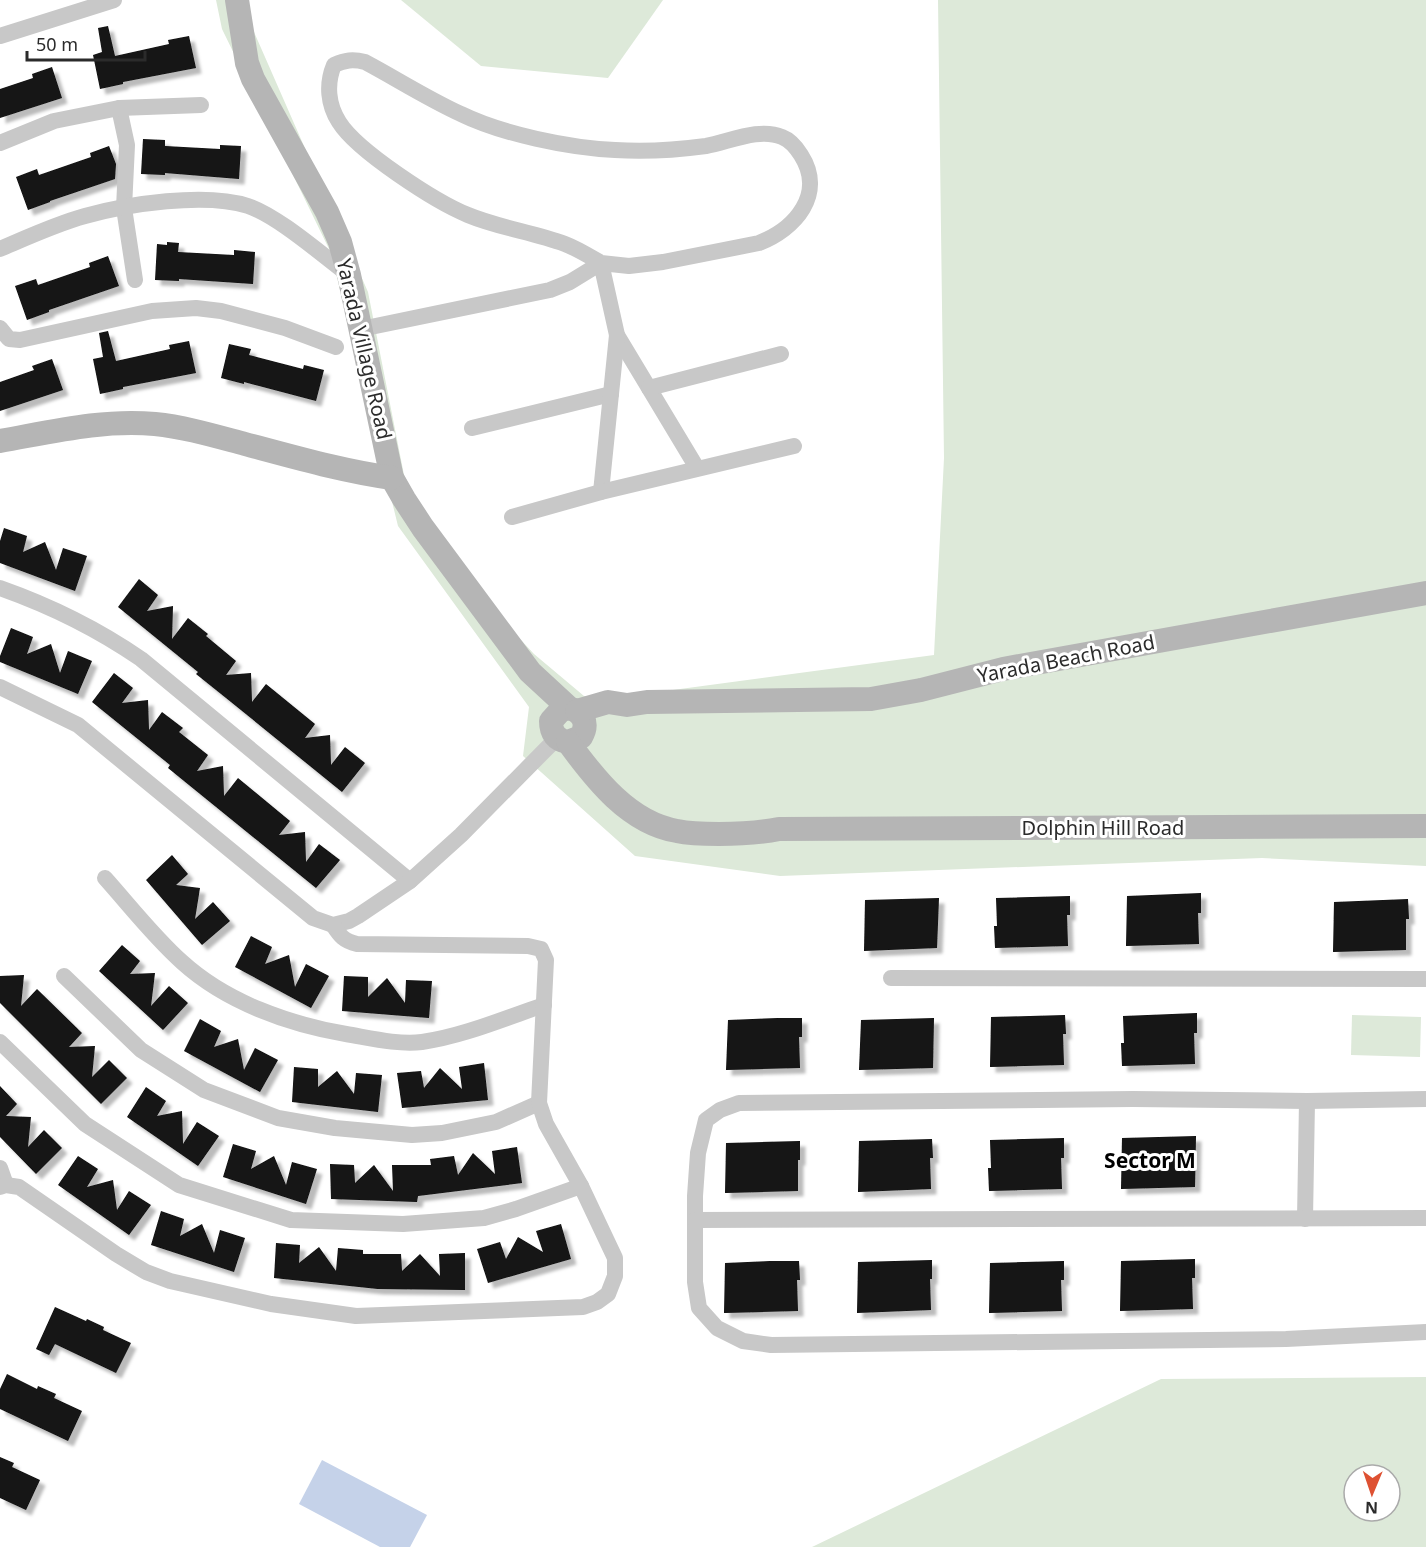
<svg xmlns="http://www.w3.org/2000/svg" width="1426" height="1547" viewBox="0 0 1426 1547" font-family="'Noto Sans',sans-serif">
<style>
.green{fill:#dde9d9;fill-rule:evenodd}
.water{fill:#c5d2e9}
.building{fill:#121212;filter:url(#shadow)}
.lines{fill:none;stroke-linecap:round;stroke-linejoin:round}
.street{stroke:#c8c8c8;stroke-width:16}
.secondary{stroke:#b5b5b5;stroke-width:24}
.labels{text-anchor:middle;stroke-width:6;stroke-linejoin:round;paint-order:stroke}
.street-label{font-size:20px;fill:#2b2b2b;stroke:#fff}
.neighbourhood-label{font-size:21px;font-weight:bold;fill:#000;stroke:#fff}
</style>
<defs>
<filter id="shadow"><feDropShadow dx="5.5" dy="5.5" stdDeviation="1.5" flood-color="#0004"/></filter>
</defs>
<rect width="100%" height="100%" fill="#fff"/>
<g class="green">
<polygon points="216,0 240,0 368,292 404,475 447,560 534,654 584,696 628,696 934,655 944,458 938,0 1426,0 1426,866 1262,858 780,876 635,856 523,756 529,707 398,526 331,253 222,29"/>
<polygon points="401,0 663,0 608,78 481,66"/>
<polygon points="1352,1015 1421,1017 1420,1057 1351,1055"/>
<path d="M1426 1377V1547H812L1161 1379ZM1354 1475H1390V1511H1354Z"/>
</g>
<polygon class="water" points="322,1460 427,1515 410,1547 380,1547 299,1504"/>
<g class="building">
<polygon points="108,26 115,56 169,44 168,40 189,36 196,68 123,82 123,84 100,89 93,55 102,52 98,28"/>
<polygon points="52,67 62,98 0,118 0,89 33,78 32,74"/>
<polygon points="143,139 165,140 165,146 220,149 220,145 241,146 239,179 165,173 165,175 141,174"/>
<polygon points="109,146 116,164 115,179 50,201 50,202 28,210 16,177 37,169 39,175 91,157 90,153"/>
<polygon points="167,242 179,243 178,252 234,255 234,250 255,252 253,284 179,279 179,281 155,280 157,244 167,245"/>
<polygon points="108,256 119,286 49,310 49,312 27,320 15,286 36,279 38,285 90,267 89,263"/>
<polygon points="108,331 116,361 170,349 169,345 189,341 196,373 123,387 123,389 100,394 93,359 103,357 99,333"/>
<polygon points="229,344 251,349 249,355 303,369 304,365 324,370 316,401 244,382 244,384 221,378"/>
<polygon points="52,359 63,390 0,411 0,382 34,370 32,366"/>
<polygon points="4,528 27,536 23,552 45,542 56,570 63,548 87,556 75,591 0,563 0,541"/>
<polygon points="139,579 158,595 147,611 173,606 172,639 188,618 208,634 206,636 236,661 226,675 251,673 252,702 266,684 315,724 305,738 330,735 331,765 345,747 365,763 342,792 226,698 196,674 198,672 118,607"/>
<polygon points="11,628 33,637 27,654 51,644 60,673 68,651 92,661 78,694 0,662 0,656"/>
<polygon points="114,673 133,688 122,703 148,700 149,730 162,712 183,728 179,732 208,755 197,771 223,766 224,796 238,778 290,821 279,835 305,832 306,862 319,844 340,860 316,888 168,768 170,765 92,702"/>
<polygon points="172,855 188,874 176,885 200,888 195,919 213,902 230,921 202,945 146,880"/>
<polygon points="1201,893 1201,913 1198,913 1199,944 1126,946 1127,896"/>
<polygon points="1070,896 1070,915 1067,915 1068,946 995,948 994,926 997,926 996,898"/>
<polygon points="939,898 937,948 864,951 865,900"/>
<polygon points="1408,899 1409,919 1406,919 1406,950 1333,952 1334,902"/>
<polygon points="251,936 272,947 265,964 289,955 295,987 306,964 329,976 311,1008 235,967"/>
<polygon points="122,945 140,961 130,974 155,973 151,1006 169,986 188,1003 163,1030 99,971"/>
<polygon points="24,975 21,1006 37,989 82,1033 69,1047 95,1046 92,1077 109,1060 127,1078 101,1104 0,1003 0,976"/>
<polygon points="344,976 368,977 368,997 387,978 405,1003 406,980 432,981 429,1018 342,1011"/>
<polygon points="1197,1013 1197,1033 1194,1033 1195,1064 1122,1066 1121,1043 1124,1043 1123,1016"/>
<polygon points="1065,1015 1066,1034 1063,1034 1064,1065 990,1067 991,1017"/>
<polygon points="778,1018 802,1018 802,1037 799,1037 800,1068 726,1070 728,1020"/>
<polygon points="934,1018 933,1068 859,1070 861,1020"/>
<polygon points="200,1019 221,1031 214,1047 238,1039 244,1070 255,1048 278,1060 260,1092 184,1051"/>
<polygon points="484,1063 488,1100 402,1108 397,1073 421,1071 424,1088 440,1068 462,1089 459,1067"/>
<polygon points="294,1067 318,1069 318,1087 337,1071 354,1094 356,1073 382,1075 378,1112 292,1102"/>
<polygon points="0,1086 17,1104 6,1116 31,1117 28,1147 44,1130 62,1148 36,1174 0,1137"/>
<polygon points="146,1087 166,1101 157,1116 182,1111 183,1144 197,1122 219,1136 198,1166 127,1117"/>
<polygon points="1196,1136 1195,1187 1121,1189 1122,1138"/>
<polygon points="1064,1138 1064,1158 1061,1158 1062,1189 989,1191 988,1168 991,1168 990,1140"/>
<polygon points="932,1139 933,1158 930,1158 931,1189 858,1192 859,1141"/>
<polygon points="800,1141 800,1160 798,1160 798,1191 725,1193 726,1143"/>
<polygon points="233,1144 256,1151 251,1169 274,1156 286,1185 292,1162 317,1169 306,1204 223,1177"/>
<polygon points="517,1147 522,1183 418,1196 417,1202 331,1199 330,1164 354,1165 355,1183 374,1165 393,1191 392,1165 431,1165 430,1159 454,1156 458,1175 473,1153 495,1174 492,1151"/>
<polygon points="78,1156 98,1169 87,1187 113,1180 117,1210 129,1191 151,1205 129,1235 58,1185"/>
<polygon points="161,1211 184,1219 180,1236 202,1224 214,1253 220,1230 245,1238 234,1272 151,1245"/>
<polygon points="561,1224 571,1259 488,1283 477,1249 500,1242 506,1259 518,1237 543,1252 536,1231"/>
<polygon points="276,1243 300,1245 299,1263 319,1247 336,1271 338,1248 363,1250 363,1254 401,1254 402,1271 420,1254 440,1276 439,1254 465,1253 465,1290 378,1289 274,1278"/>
<polygon points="1195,1259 1195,1278 1192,1278 1193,1309 1120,1311 1121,1261"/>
<polygon points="932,1260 932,1279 930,1279 931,1310 857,1313 858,1262"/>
<polygon points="770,1261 799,1261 800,1280 797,1280 798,1311 724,1313 725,1263"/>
<polygon points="1064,1261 1064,1280 1061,1280 1062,1311 989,1313 990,1263"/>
<polygon points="55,1307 86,1321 87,1319 104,1327 103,1330 131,1343 116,1373 55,1344 49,1355 36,1349"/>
<polygon points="7,1374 37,1389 38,1386 56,1394 54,1398 82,1411 68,1441 0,1409 0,1389"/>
<polygon points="0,1457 14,1463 12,1467 40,1480 26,1510 0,1498"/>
</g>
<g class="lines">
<g class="street">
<polyline points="0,36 114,0"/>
<polyline points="119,108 127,145 124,208 135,280"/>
<polyline points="0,143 54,121 119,108 201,105"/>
<path d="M0 249C28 237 56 224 85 216 128 204 205 192 248 206 278 216 322 255 349 275"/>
<polyline points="0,328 9,339 20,340 152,311 196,308 221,311 285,328 336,347"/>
<path d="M361 329 550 290 570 282 601 263 629 266 663 262 759 243C795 229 826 194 801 155 796 147 790 140 782 137 759 127 729 142 706 146 676 150 645 152 615 150 569 148 502 134 461 114 428 99 397 79 365 62 353 59 345 60 334 65 326 84 328 105 339 122 357 151 436 202 468 215 499 228 533 232 565 244 578 249 589 256 601 263L617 335 697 468"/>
<polyline points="649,388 781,354"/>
<polyline points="472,428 611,394"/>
<polyline points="601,492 617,335"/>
<polyline points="512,517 601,492 794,446"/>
<path d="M0 588C51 606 96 628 141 659L410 881"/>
<polyline points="0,687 78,725 313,918 333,925 349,921 358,916 410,881 461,835 557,738"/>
<path d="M105 878C130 906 154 937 182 962 226 1002 288 1024 346 1034 370 1038 398 1045 422 1042 464 1036 505 1018 544 1005"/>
<polyline points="64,976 141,1050 204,1090 278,1118 335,1128 412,1135 442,1133 496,1122 539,1103"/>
<polyline points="891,978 1426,979"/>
<polyline points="0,1042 85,1124 179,1185 291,1220 403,1224 484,1218 516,1209 581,1186"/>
<polyline points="1426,1099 1307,1101 1133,1099 739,1103 720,1110 706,1120 698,1153 695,1196 695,1282 699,1308 717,1328 743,1341 771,1345 1286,1339 1426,1332"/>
<polyline points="0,1168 6,1185"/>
<path d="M0 1187 6 1185 19 1187 116 1254 146 1272 170 1281 271 1304 356 1316 583 1307 597 1302 608 1294 615 1276V1258L581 1186 546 1124 539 1103 546 960 541 949 528 946 357 944C344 941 340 936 333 925"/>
<polyline points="1305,1219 1307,1101"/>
<polyline points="695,1220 1426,1218"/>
</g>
<g class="secondary">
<path d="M237 0 247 63 253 79 327 212 340 242 349 275 392 478 404 499 423 528 530 672 569 708C583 712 589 723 581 737L568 742C556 740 551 733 551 721L561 710 569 708"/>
<path d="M0 441C51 432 103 419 155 424 185 427 215 436 245 444 294 457 342 471 392 478"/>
<polyline points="577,711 608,702 627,705 647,702 871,699 921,690 1003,669 1426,593"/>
<path d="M568 742C595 779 629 823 677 831 691 834 705 834 719 834 740 834 759 833 779 829L1426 826"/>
</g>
</g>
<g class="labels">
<g class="street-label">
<text transform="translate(364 349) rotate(77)" y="7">Yarada Village Road</text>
<text transform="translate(1066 659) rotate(-11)" y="7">Yarada Beach Road</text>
<text x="1103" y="835">Dolphin Hill Road</text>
</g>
<g class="neighbourhood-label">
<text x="1150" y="1168">Sector M</text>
</g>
</g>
<g transform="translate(1372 1493) rotate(182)"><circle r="28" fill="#ffffff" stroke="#aaaaaa" stroke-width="1.5"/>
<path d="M0-4.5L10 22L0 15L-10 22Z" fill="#de5132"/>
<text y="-9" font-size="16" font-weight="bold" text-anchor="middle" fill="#2b2b2b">N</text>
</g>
<path d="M27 51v9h118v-9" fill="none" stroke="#2b2b2b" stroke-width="3"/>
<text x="36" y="51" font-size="18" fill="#2b2b2b" stroke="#ffffff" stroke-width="4.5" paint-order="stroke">50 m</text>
</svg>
